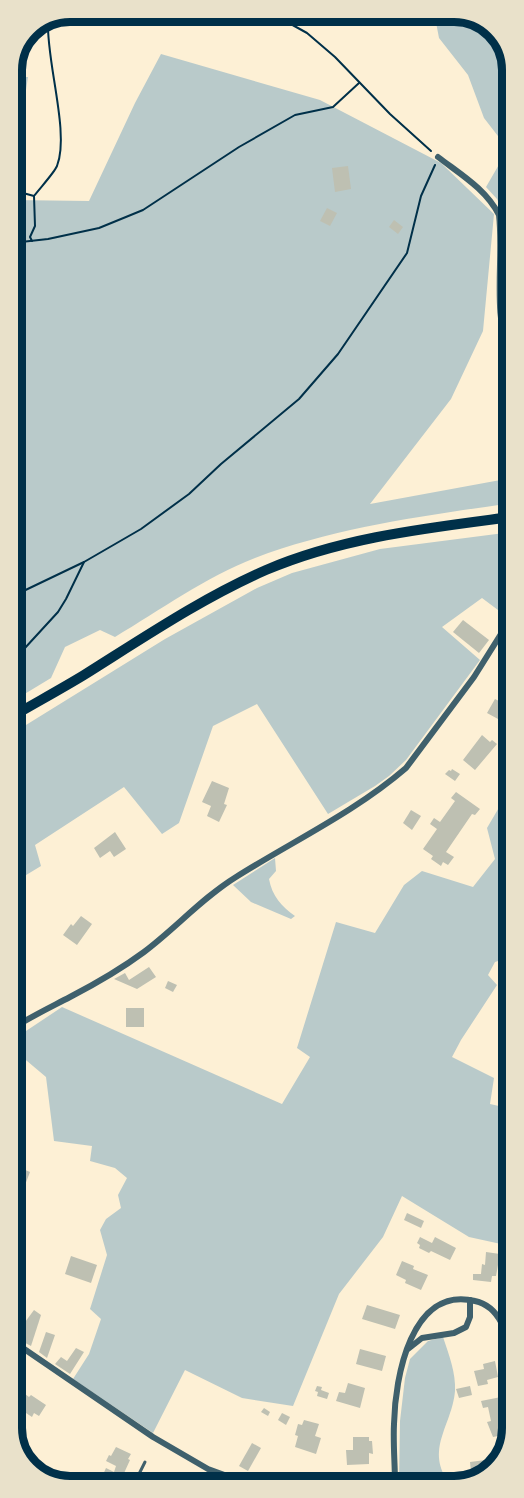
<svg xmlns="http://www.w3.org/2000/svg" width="524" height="1498" viewBox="0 0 524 1498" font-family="'Source Sans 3',sans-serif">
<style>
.green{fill:#b9caca}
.building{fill:#bec0b2}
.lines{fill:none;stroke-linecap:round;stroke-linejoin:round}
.path{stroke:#003049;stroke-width:2}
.service{stroke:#3f606c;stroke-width:3}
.minor{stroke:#3f606c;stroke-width:6}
.primary{stroke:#003049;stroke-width:10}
.rim{fill:none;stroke:#003049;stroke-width:8}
</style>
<rect width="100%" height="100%" fill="#fdf0d5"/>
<g class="green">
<polygon points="434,12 458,12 489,24 510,55 510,346 505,326 502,210 497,199 486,187 508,149 484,118 468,75 439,38"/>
<path d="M161 54 320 100 441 163 494 214 483 331 451 399 370 504 511 478V503C425 516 336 527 255 558 206 577 160 610 115 637L100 630 65 647 51 678 13 701 12 200 89 201 135 103Z"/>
<polygon points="12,77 28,77 24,103 15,112 21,176 12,175"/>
<polygon points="511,532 511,609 506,616 482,598 442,627 480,660 406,760 389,776 375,786 328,814 257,704 213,726 179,823 162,834 124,787 35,845 41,866 13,883 13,733 165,639 257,588 292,573 380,549"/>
<polygon points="504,799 511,804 511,957 495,962 488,975 497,985 461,1040 452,1057 494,1078 490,1104 512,1109 512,1207 505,1209 510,1246 469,1237 402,1196 383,1237 339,1294 293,1406 242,1398 185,1370 153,1433 73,1379 89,1354 101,1319 90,1309 107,1255 100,1230 106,1219 121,1208 118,1195 127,1178 115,1168 90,1161 92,1146 54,1141 46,1077 14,1050 14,1039 62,1007 282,1104 310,1057 297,1048 336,922 375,933 404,885 422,871 473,887 495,859 487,828"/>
<path d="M275 858 276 871 269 879C272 896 282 907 295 916L291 919 251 902 233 885Z"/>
<path d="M443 1337C449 1355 456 1373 455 1391 452 1426 424 1450 450 1484H399L400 1421 405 1378 410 1359 428 1341Z"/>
</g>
<g class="building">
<polygon points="348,166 351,189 335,192 332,168"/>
<polygon points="327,208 337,213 330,226 320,221"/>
<polygon points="394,220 403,227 398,234 389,227"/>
<polygon points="463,620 489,640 479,653 453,632"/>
<polygon points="508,662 511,664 511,680 501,675"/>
<polygon points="495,699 499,701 500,699 511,705 511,726 487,713"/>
<polygon points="482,735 490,742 492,740 497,744 475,770 463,760"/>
<polygon points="452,769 460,774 455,781 445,774 449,770 451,771"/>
<polygon points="212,781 229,788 224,804 227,805 219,822 207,816 211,806 202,802"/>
<polygon points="456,792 480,809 475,815 472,814 446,852 454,857 448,865 443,862 441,866 431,859 433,856 423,849 437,829 430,824 434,818 440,822 455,801 451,798"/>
<polygon points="411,810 421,816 412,830 403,823"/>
<polygon points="115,832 126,849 114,857 110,851 100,858 94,848"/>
<polygon points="81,916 92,924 77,945 63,935 71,924 73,926"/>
<polygon points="149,967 156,977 137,989 114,979 125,973 129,980"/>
<polygon points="168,981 177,985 173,992 165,988"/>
<rect x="126" y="1008" width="18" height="19"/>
<polygon points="23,1069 26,1080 23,1081 25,1090 14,1093 14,1072"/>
<polygon points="14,1165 30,1172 25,1185 14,1181"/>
<polygon points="407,1213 424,1221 421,1228 404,1220"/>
<polygon points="420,1237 432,1243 435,1237 456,1248 450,1260 431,1251 429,1253 419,1248 420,1245 417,1243"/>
<polygon points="486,1252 500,1254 496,1276 492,1276 491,1282 473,1280 473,1274 481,1274 482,1264 485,1265"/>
<polygon points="71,1256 97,1265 91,1283 65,1274"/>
<polygon points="402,1261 414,1266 413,1269 428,1275 421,1290 405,1283 406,1280 396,1275"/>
<polygon points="367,1305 400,1315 395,1329 362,1319"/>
<polygon points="34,1310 41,1315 31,1346 14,1337"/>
<polygon points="46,1332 55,1335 47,1358 39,1352"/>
<polygon points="76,1348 84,1352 70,1374 55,1364 61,1357 67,1361"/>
<polygon points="360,1349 386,1356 382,1371 356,1364"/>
<polygon points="495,1361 498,1377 487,1380 488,1384 478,1386 474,1371 484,1369 483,1364"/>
<polygon points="348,1383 365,1388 360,1408 336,1401 339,1392 345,1393"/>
<polygon points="317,1386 322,1387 321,1390 329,1393 327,1399 317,1396 318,1392 315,1391"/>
<polygon points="470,1386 472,1395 459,1398 456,1389"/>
<polygon points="21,1391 29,1397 31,1395 46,1405 39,1416 34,1413 32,1417 14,1405"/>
<polygon points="501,1397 509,1434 493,1437 487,1422 491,1421 488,1407 483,1408 481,1401"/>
<polygon points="264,1408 270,1412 268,1416 261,1412"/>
<polygon points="282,1413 290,1417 286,1425 278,1420"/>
<polygon points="304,1420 319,1424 315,1436 321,1438 316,1454 295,1447 298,1436 295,1435 298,1424 302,1425"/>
<polygon points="353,1437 369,1437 369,1441 372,1441 373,1454 369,1453 369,1464 347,1465 346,1450 353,1450"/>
<polygon points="252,1443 261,1448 248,1471 239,1466"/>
<polygon points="116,1447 131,1454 128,1459 130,1460 120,1482 117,1481 115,1486 107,1486 109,1483 101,1479 106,1468 114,1472 116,1466 106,1461 109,1455 111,1456"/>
<polygon points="501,1458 500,1463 479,1478 478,1472 471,1472 470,1462"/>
<polygon points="227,1479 237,1483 236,1485 222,1485"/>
</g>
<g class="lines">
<g class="path">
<polyline points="269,12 307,33 335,57 390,114 431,151"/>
<polyline points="12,190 34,196"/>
<path d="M32 241 30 237 35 226 34 196C40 188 54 173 57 166 70 133 46 61 48 21"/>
<polyline points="12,243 48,239 99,228 143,210 239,147 295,115 333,107 359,83"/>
<polyline points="13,596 84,562 141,529 189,494 221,464 299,399 338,354 407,253 421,196 435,165"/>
<polyline points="13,661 58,612 66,599 84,562"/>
</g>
<polyline class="service" points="133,1486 145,1462"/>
<g class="minor">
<path d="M438 157C460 174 486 189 499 215 504 256 492 317 510 354"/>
<path d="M13 1028C32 1016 51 1007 70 997 95 984 121 969 144 952 176 928 202 898 236 877 293 841 355 812 406 768L474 677 511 618"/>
<polyline points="14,1342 153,1437 208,1469 230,1477 273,1476 309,1485"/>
<polyline points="408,1349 422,1338 454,1333 466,1327 470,1317 470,1300"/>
<path d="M395 1484C395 1464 393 1444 394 1424 395 1378 411 1285 475 1301 502 1307 507 1336 512 1359"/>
</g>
<path class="primary" d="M13 716C37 702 61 689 84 675 143 638 202 598 266 570 343 537 428 528 511 517"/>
</g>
<path d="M0 0H524V1498H0ZM70 22H454A48 48 0 0 1 502 70V1428A48 48 0 0 1 454 1476H70A48 48 0 0 1 22 1428V70A48 48 0 0 1 70 22Z" fill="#e9e1ca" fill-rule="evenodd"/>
<path class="rim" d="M70 22H454A48 48 0 0 1 502 70V1428A48 48 0 0 1 454 1476H70A48 48 0 0 1 22 1428V70A48 48 0 0 1 70 22Z"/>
</svg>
